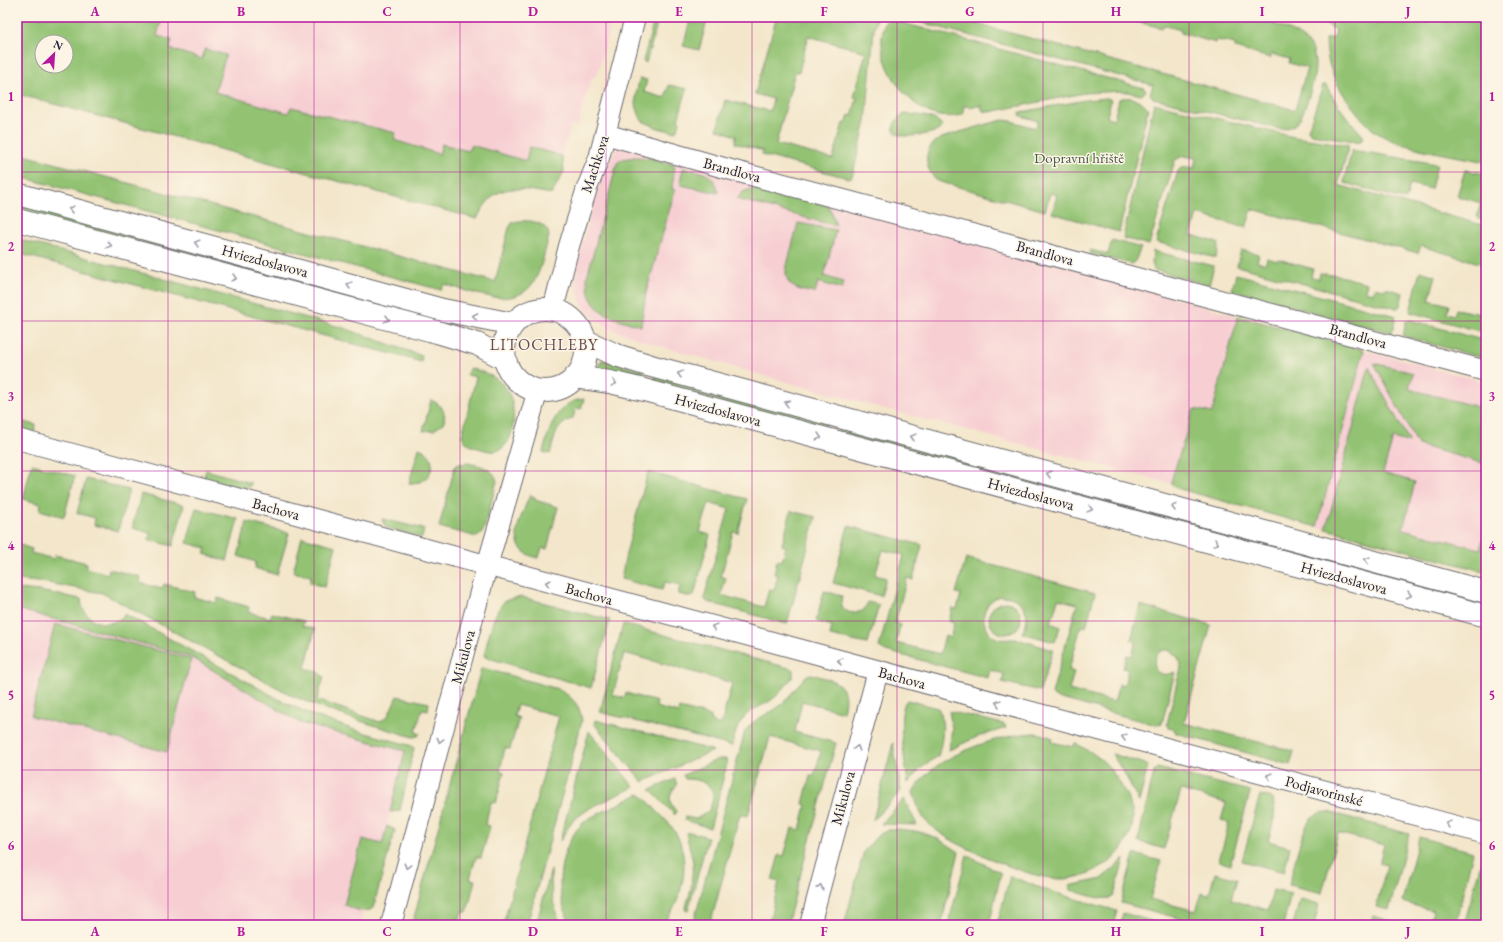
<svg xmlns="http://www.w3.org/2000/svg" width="1503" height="942" viewBox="0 0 1503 942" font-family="'EB Garamond',serif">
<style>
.built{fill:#f7cfd3}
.green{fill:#92c272;stroke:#5a7256;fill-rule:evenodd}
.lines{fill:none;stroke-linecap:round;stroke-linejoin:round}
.minor-casing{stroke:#6b676d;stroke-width:22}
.tertiary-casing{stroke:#6b676d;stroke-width:24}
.minor{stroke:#fff;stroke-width:20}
.tertiary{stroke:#fff;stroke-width:22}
.oneway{stroke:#9c9ca7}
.grid{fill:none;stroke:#b5179e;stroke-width:1;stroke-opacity:0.55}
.labels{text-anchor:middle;stroke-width:3;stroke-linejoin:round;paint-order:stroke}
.park-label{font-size:15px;fill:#495a4e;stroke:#fcf5e5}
.street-label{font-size:15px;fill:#22223b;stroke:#fcf5e5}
.neighbourhood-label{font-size:16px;letter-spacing:1px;fill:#684a55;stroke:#fcf5e5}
.neatline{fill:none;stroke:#b5179e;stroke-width:1.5}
.grid-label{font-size:13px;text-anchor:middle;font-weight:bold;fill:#b5179e}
</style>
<rect width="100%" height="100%" fill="#fcf5e5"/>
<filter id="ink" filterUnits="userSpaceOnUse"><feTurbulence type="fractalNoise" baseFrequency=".025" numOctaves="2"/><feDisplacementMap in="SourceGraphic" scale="8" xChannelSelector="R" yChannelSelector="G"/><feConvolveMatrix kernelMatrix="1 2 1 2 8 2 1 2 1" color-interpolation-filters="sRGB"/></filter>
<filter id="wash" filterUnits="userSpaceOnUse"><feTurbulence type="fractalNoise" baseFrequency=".012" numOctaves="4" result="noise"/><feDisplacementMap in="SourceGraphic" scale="16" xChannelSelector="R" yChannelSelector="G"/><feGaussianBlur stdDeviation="0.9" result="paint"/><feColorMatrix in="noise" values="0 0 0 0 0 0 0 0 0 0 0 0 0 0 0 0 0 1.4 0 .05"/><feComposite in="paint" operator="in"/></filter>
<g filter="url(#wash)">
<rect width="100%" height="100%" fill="#f3e6ca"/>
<g class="built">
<polygon points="162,17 613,17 597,75 591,79 577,127 571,125 562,156 529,147 526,161 471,145 469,151 439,154 393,140 396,133 290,107 289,113 214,92 225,55 205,50 203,59 170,49 157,36"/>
<polygon points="619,144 1016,252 1238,316 1212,414 1194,409 1172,478 1172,484 833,395 650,343 609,328 589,315 581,303 576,284 578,261 599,183"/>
<polygon points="1364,350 1486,382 1486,572 1317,527"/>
<polygon points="17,609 191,657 300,723 405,751 382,844 362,839 344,905 364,911 360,925 17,925"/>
</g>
<g class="green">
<path d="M17 17H162L157 36 172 40 170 49 202 59 205 49 226 55 215 92 288 113 291 107 396 133 394 140 439 154 442 144 468 151 471 145 526 161 529 147 562 156 564 171 552 194C515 188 496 180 477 219 324 177 170 136 17 94ZM42 42H66V66H42Z"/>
<polygon points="655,17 659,17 646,63 643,61"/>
<polygon points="691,17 708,17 699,50 683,46"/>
<path d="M769 17H877L874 29 866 122 852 177 848 178 762 155 763 151 735 143 736 136 717 129 725 100 770 111 773 99 755 94 776 19ZM808 36 866 52 854 97 857 98 852 116 849 115 846 124 843 123 833 159 776 144 795 72H799Z"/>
<path d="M901 17H952L1295 110 1307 68 1289 63 1290 59 1271 54 1270 58 1235 48V44L1217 40 1216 43 1181 33V30L1163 25 1162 28 1126 19V17C1154 17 1181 17 1208 17 1220 17 1233 15 1245 17 1265 21 1304 30 1313 51 1318 65 1313 85 1308 99 1302 115 1300 128 1280 129L1153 98 1150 94 1153 85Z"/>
<polygon points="1284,17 1307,17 1304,21 1295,23"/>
<path d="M1324 17H1486V162C1454 155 1396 149 1372 129 1362 120 1354 109 1346 98 1333 79 1326 62 1326 39L1334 38 1336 30 1326 24Z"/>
<path d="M888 19 1144 88 1146 91 1142 95 1122 91 1084 93 990 112 983 111 981 107 982 105 973 107 963 106 964 113 962 115C955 117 946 117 940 116 909 110 879 67 882 36 883 30 883 23 888 19Z"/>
<path d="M640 78 647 80 644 92 665 98 669 85 687 89 678 120 680 121 679 126 675 132 658 128 642 121C633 102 635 97 640 78Z"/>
<path d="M1323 85H1326C1336 104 1349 120 1364 137L1360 142 1311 134 1308 130Z"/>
<path d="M1107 98 1111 100 1107 117 1114 119 1119 99C1128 95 1144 100 1148 109L1119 232 1052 213 1057 195 1050 193 1045 211 937 181C923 167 922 147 942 138 948 135 955 134 960 132 975 128 989 123 1003 120L1011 121 1036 128 1038 121 1021 116 1020 113 1022 112 1085 100Z"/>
<path d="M1154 103 1294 137 1349 145 1338 185 1486 226V265L1421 246 1418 253 1252 209 1246 228 1197 214 1191 235 1219 243 1216 258 1156 242 1178 171C1183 165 1187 167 1194 168L1196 158 1183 156 1175 160 1149 245 1123 238Z"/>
<path d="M905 114C916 115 937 115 943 127 938 134 908 138 900 135 887 130 896 118 905 114Z"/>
<polygon points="1352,150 1437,164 1431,189 1410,184 1406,200 1345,183 1344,180"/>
<path d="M17 153 495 282 509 228 512 223C524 218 548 221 549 236 545 250 542 267 535 280 516 313 470 291 444 284L441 290 17 176Z"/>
<path d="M634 157 650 158 675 165 672 189 675 190 646 293 641 326C611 317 587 314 587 277L617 163 623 159Z"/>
<path d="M683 168C701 172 715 172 718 193L681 185 680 181Z"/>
<polygon points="1465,170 1486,174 1486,221 1479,219 1477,216 1481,203 1457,196"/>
<polygon points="755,187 759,187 828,206 832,213 836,226 737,199 743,192"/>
<polygon points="17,202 434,318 365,306 17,212"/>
<path d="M798 223 836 230 824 276 843 282 842 289 818 282 815 293C800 290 785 289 786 269Z"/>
<polygon points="17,239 344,328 422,356 421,362 17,253"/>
<polygon points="1112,240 1141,248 1135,261 1131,264 1089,253 1090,250 1108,254"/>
<polygon points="1241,250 1259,254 1257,262 1265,264 1267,258 1277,261 1278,259 1313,269 1311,277 1319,279 1320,273 1331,275 1332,274 1367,283 1365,291 1373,293 1375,287 1385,290 1386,288 1403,293 1400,306 1398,308 1394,308 1237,266"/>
<polygon points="1153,251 1214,266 1209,285 1154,270 1152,263"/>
<polygon points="1420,271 1436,276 1429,300 1449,305 1447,313 1454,315 1456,309 1486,315 1486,333 1410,312"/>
<polygon points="1236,274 1396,316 1392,333 1232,290"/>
<polygon points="1238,316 1364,350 1317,527 1176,488 1172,484 1172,478 1194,409 1212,413"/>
<polygon points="1410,320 1486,341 1486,359 1403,336 1406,321"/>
<polygon points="602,360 643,371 640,381 602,370 599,365"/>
<polygon points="1374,363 1413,373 1409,389 1486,409 1486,464 1418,445"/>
<polygon points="1369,367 1410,443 1393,438 1383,473 1415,482 1403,529 1480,549 1486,530 1486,572 1326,529"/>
<path d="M469 368C481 371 496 376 504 386 517 399 518 441 499 450 493 453 485 450 478 448 470 446 466 444 462 436L476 377 467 375Z"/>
<polygon points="656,374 827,420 824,430 653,384"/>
<path d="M584 399 581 409 576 408 573 418C554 427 556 435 550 454L543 452C549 430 556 401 584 399Z"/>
<path d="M431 400C442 405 446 411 444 423L434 430 423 431Z"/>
<polygon points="17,420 36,425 34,433 17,428"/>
<polygon points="840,424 1486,598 1486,608 837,433"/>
<path d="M419 448C442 456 432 486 409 483Z"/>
<path d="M468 463C480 466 493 467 497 481L485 526 482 533 477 537 439 527 455 466 459 464Z"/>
<polygon points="32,464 75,476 64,517 40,510 41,504 23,499"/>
<polygon points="206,470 251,483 250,486 240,489 203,479"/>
<polygon points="648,472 747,499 738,533 733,532 721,576 726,578 721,595 764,607 769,589 774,590 778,575 774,574 777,560 782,561 786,547 782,545 791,511 816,517 787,624 707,602 704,598 729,509 709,503 700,532 710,535 694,595 692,597 678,594 680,585 665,582 662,590 621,579 626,554"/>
<polygon points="86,479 129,490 118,531 94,525 95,518 77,513"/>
<polygon points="141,494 184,505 173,546 149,540 150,533 132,528"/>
<path d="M530 495 535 497V500L558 507 547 549 542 548 539 557 537 558C503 549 521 517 530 495Z"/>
<polygon points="196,508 238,519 227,561 204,554 206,548 187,543"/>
<polygon points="382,519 424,529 422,538 385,527"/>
<polygon points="247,522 289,533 277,575 255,568 256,562 238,556"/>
<path d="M848 526 922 545 913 580 907 578 895 623 900 625 896 643 940 654 945 636 950 638 954 623 949 621 952 608 957 609 961 594 956 593 966 558 1095 593 1086 627 1081 626 1069 670 1074 672 1069 690 1114 702 1119 684 1124 685 1128 670 1123 668 1127 655 1132 656 1136 641 1131 640 1140 605 1211 625 1184 723 1294 751 1290 765 1176 733 1174 729 1168 728 1167 724C1170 710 1174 696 1177 682 1178 677 1181 671 1181 666 1181 661 1177 656 1173 653 1153 638 1143 685 1175 672L1162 723 1156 725 1054 697 1052 693 1053 690 1077 604 1058 599 1051 623 1060 627 1055 642 1022 633C1041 603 998 582 986 608 983 614 983 619 985 625 988 632 993 638 1000 639 1004 640 1008 639 1012 639 1019 638 1045 648 1053 650L1040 691 1002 682 1004 674 990 670 988 678 886 651 879 647 904 555 883 550 875 575 886 578 881 596 833 583Z"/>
<polygon points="302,537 336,546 325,587 310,583 311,576 293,572"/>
<path d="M17 544 32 549 31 553 54 559 55 555 87 563 86 568 108 574 109 569 141 577 140 583 162 589 164 584 195 592 194 597 216 603 218 598 249 607 248 612 270 618 272 613 304 621 302 626 315 629 305 668 316 671 324 677 317 700 380 722 388 716 397 696 429 703 428 710 422 709 416 732 420 734 418 736 413 737C372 725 332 713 293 696L102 593 48 583 17 580Z"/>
<path d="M17 589 39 591 81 599C82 622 110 632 125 614L284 702 315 716 355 730 412 746 414 748 400 811 390 812 405 751 300 723 191 657 17 609Z"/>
<path d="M824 591 842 596C838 612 852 616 864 610L868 602 879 605 868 643 867 644 830 636 832 626 816 621Z"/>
<path d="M522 597 610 620 591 688 485 657 484 655C488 641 493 611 504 602 509 598 516 598 522 597Z"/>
<circle cx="1005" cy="618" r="16"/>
<polygon points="55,624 191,659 167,752 31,716"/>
<path d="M623 624 793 669V676C787 685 779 695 770 701 760 707 749 710 742 720 736 728 734 738 732 746L600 712ZM624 653 732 683 721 725 710 721 711 716 679 708 678 713 656 707 657 702 626 693 624 698 613 695Z"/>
<path d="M483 668 558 689C572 697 580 704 582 721L527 925H503L559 716 517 705 514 716 519 718 510 749 505 748 500 770 504 772 496 803 491 802 485 825 490 826 481 858 476 857 470 879 475 880 467 912 462 911 459 922 468 925H412L481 669Z"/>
<path d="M812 674C836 682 850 682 843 712L802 701 795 732 836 743 787 925H768L779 882 772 880 779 855 784 856 792 828 800 830 806 805 803 804 810 776H814L821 751 770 737 748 816 740 814 710 925H693L745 731C756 716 767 716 780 706 790 697 797 685 807 675Z"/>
<path d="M907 700 938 708C946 720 942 743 938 756L921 768 908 783C906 767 895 712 907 700Z"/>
<polygon points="949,711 1003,724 1005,725 1006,728 977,737 949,750 952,728"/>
<polygon points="595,720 711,750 713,751 643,782 596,726 594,723"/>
<polygon points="589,731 634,787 590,808 572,821 560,841"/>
<path d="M1034 733 1042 734 1053 738 1052 742 1073 747 1075 743C1084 748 1095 754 1103 761 1115 773 1134 802 1133 820 1132 836 1121 853 1108 863 1094 872 1080 878 1063 879 1037 879 1005 865 982 855 964 847 938 835 925 820 919 812 916 801 913 792 917 787 920 781 924 777 948 752 1000 735 1034 733Z"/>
<polygon points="893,743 901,791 873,820"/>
<polygon points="1112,754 1145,764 1148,766 1139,802 1127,778"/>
<path d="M719 759H726L727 764 710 828 684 820 685 817 696 819C700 816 706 814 709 810 711 806 712 802 713 798 714 782 697 779 685 779L683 775Z"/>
<polygon points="1157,768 1250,791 1250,793 1230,865 1219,861 1229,823 1221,820 1226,803 1181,790 1164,849 1138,841 1154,772"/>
<path d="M675 779 677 785C669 794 667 801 676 811L675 815 650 790Z"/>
<path d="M639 794C646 797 652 806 657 811 663 817 669 823 674 830 692 858 684 901 662 925H572C552 895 558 846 584 822 588 818 595 816 600 813 613 807 626 800 639 794Z"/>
<path d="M1260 795 1272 798C1278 813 1272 827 1268 841L1290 847 1284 872 1242 861Z"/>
<polygon points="904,799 917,825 881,824"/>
<path d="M1329 812 1409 834 1389 910 1376 907 1387 865 1379 863 1384 845 1338 833 1322 893 1289 885C1294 868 1301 826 1314 816 1318 813 1323 812 1329 812Z"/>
<path d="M387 826 395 830 373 908C365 915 353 908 344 905L362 839 382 844Z"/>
<path d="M896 829C926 831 935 836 959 852L941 925H844L864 851 878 835 888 830Z"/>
<polygon points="690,832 708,837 688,911 685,910 691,889 693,862 686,833"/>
<polygon points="1419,837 1473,852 1455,925 1429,924 1433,911 1402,902"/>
<polygon points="1134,854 1161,861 1150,899 1196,911 1202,893 1209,895 1215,873 1237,879 1231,900 1268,910 1273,890 1291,894 1283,925 1204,925 1121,903"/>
<polygon points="967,855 1001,873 989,925 948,925"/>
<polygon points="1483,855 1486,855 1486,916 1484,925 1464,925"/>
<path d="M1124 859 1114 896C1106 903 1081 893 1071 890L1069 886 1102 879Z"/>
<path d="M551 870C551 892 552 904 561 925H536Z"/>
<polygon points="1010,876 1046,890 1117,911 1113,925 997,925"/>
<polygon points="1300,899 1319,904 1314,925 1293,925"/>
<polygon points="1123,913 1166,925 1120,925"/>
<polygon points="1373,916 1398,923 1397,925 1371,925"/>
</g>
</g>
<g filter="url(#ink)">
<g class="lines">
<defs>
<g id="minor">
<polyline points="605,134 735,171 1486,371"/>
<polyline points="553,310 569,246 587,188 599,158 635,17"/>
<polyline points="17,439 1486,834"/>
<polyline points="391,925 487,566 538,390"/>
<polyline points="810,925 878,671"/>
</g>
<g id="tertiary">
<polyline points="17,194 443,310 513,324"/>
<polyline points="17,220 437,332 477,344 505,359"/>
<circle cx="545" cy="350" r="41"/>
<polyline points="584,340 616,355 651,366 1486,592"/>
<polyline points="575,377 610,382 644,390 1486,616"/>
</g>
</defs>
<use href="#minor" class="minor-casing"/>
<use href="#tertiary" class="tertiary-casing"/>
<use href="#minor" class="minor"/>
<use href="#tertiary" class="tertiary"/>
</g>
<defs><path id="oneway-chevron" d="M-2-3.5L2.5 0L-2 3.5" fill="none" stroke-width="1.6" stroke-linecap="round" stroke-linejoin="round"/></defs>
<g class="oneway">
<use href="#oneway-chevron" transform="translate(71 209) rotate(-165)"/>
<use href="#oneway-chevron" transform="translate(197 243) rotate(-165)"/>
<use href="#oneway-chevron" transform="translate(109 245) rotate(15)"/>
<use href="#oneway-chevron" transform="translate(234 278) rotate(15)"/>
<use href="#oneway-chevron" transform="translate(349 285) rotate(-165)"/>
<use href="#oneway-chevron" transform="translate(475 316) rotate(-169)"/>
<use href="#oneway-chevron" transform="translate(387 319) rotate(15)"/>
<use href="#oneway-chevron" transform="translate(680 374) rotate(-165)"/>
<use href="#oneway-chevron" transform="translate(614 383) rotate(11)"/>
<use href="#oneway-chevron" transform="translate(787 403) rotate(-166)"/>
<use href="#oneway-chevron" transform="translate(819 437) rotate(15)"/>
<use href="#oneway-chevron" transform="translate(913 437) rotate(-165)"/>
<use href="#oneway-chevron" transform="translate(1049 474) rotate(-165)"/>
<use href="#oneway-chevron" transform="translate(1174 507) rotate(-165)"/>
<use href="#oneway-chevron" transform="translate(1090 509) rotate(15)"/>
<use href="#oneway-chevron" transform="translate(1216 543) rotate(15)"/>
<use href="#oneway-chevron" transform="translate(1367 560) rotate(-165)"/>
<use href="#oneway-chevron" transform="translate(548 583) rotate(-165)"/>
<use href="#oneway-chevron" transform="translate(1409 595) rotate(15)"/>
<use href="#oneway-chevron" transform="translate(714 627) rotate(-165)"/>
<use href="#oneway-chevron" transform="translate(840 661) rotate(-165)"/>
<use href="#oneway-chevron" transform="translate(998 703) rotate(-165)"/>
<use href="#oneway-chevron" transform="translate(1124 737) rotate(-165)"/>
<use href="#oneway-chevron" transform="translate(440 740) rotate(105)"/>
<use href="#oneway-chevron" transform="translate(857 748) rotate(-75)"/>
<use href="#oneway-chevron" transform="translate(1269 776) rotate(-165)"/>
<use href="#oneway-chevron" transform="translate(1448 824) rotate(-165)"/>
<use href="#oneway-chevron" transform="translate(407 866) rotate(105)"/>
<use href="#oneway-chevron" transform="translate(820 887) rotate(-75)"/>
</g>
</g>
<path class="grid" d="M168 17V925M314 17V925M460 17V925M606 17V925M752 17V925M897 17V925M1043 17V925M1189 17V925M1335 17V925M17 172H1486M17 321H1486M17 471H1486M17 621H1486M17 770H1486"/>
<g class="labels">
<g class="park-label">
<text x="1079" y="163">Dopravní hřiště</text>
</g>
<g class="street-label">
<text transform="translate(595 164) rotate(-72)" y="5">Machkova</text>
<text transform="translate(732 170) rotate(15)" y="5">Brandlova</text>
<text transform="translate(1045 253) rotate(15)" y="5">Brandlova</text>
<text transform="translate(265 261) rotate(15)" y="5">Hviezdoslavova</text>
<text transform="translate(1358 336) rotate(15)" y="5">Brandlova</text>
<text transform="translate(718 410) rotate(15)" y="5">Hviezdoslavova</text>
<text transform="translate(1031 494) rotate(15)" y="5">Hviezdoslavova</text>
<text transform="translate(276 509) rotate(15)" y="5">Bachova</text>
<text transform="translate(1344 578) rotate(15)" y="5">Hviezdoslavova</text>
<text transform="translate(589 594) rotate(15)" y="5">Bachova</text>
<text transform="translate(463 657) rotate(-75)" y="5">Mikulova</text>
<text transform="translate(902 678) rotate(15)" y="5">Bachova</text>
<text transform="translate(1324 791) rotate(15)" y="5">Podjavorinské</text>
<text transform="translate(843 798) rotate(-75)" y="5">Mikulova</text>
</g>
<g class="neighbourhood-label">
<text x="544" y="350">LITOCHLEBY</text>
</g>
</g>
<rect width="1503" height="942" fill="none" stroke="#fcf5e5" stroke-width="44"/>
<g transform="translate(54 54) rotate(25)"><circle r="19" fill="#fcf5e5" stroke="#a5a1a1"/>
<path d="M0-3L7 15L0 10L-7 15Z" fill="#b5179e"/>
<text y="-6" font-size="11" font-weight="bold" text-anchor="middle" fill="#22223b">N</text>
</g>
<rect x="22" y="22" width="1459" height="898" class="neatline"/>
<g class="grid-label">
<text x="95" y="16">A</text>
<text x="241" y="16">B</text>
<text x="387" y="16">C</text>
<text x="533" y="16">D</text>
<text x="679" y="16">E</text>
<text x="824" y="16">F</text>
<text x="970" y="16">G</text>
<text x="1116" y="16">H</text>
<text x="1262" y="16">I</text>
<text x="1408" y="16">J</text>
<text x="11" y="101">1</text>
<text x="1492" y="101">1</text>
<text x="11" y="251">2</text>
<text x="1492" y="251">2</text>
<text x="11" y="401">3</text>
<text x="1492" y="401">3</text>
<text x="11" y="550">4</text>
<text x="1492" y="550">4</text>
<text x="11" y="700">5</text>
<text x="1492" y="700">5</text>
<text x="11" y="850">6</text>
<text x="1492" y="850">6</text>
<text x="95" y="936">A</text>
<text x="241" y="936">B</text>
<text x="387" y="936">C</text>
<text x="533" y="936">D</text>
<text x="679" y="936">E</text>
<text x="824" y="936">F</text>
<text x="970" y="936">G</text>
<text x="1116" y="936">H</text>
<text x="1262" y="936">I</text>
<text x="1408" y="936">J</text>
</g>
</svg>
